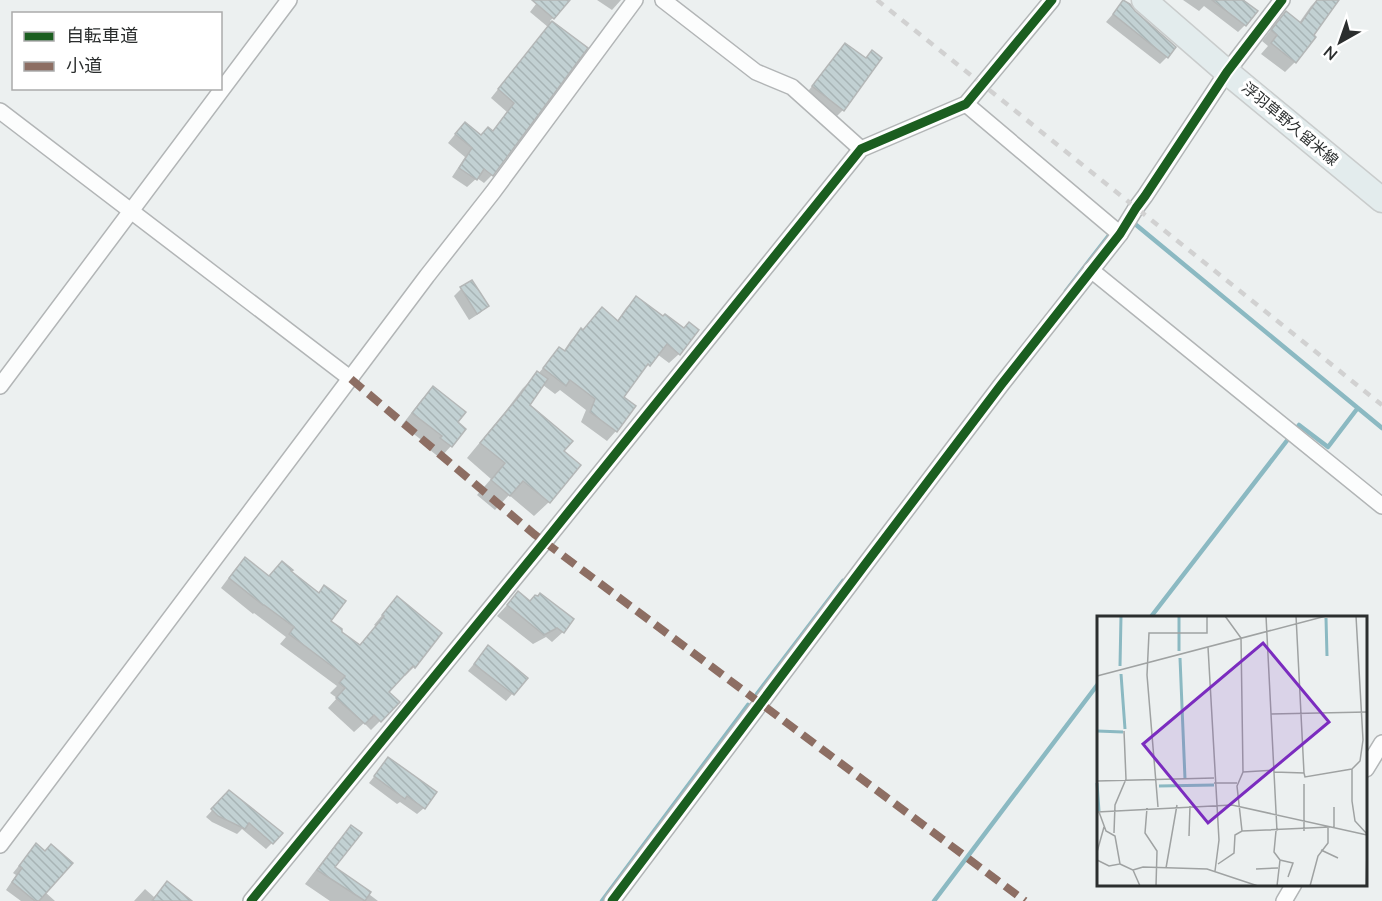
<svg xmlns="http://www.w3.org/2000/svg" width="1382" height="901" viewBox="0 0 1382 901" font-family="Mulish,'Noto Sans JP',sans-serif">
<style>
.shadow{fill:#0003}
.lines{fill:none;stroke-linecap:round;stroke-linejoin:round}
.stream{stroke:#8bb9c2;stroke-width:4.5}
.building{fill:url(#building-back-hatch);stroke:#b4b7b7;stroke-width:1.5}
.minor-casing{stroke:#b2b5b6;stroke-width:18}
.primary-casing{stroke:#c9cccc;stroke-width:27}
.minor{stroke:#fcfdfd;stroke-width:15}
.primary{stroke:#e3eced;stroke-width:24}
.rail{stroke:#d1d1d1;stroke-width:4.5;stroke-dasharray:8 8;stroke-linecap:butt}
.quiet{stroke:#8d6e63;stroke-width:8;stroke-dasharray:15 8;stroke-linecap:butt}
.cycleway-casing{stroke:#fff;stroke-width:13}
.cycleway{stroke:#1b5e20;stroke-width:9}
.labels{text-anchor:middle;stroke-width:6;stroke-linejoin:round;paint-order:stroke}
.street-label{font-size:15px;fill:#2b2e2e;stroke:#fff}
.inset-river{fill:none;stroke:#8bb9c2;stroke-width:3}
.inset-road{fill:none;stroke:#9fa2a2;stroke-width:1.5}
.view{fill:#7b2cbf;fill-opacity:0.15;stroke:#7b2cbf;stroke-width:3}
.inset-edge{fill:none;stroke:#2b2e2e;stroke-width:3}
</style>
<defs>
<pattern id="building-back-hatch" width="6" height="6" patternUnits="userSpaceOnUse" patternTransform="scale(1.5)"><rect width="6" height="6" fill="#c2d1d3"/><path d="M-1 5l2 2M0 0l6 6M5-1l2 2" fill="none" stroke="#a7b4b5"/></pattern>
</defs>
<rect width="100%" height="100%" fill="#ecf0f0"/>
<g class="shadow">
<polygon points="539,0 559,0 565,5 550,21 586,48 492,175 484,183 477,178 467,187 452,177 465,157 448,143 457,132 480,137 492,132 507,112 491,98 548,27 530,12"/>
<polygon points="597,0 621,0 612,10"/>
<polygon points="1183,0 1245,0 1243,2 1245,25 1238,32 1204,6 1199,11"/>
<polygon points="1317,0 1328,0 1295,62 1285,72 1261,54 1268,46 1262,41 1276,23 1286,13 1299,23 1311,6"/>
<polygon points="1124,1 1167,57 1160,64 1106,22"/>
<polygon points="839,51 843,110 836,117 806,94"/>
<polygon points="461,289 487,306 480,313 469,320 454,296"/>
<polygon points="636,298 679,354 669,363 657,354 639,374 621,398 616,431 607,441 581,422 586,410 560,390 555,394 543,385 528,405 562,451 549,502 534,516 509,495 495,510 477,495 491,479 467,458 505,412 523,388 538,374 559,349 563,352 571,340 581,330 582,331 617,321 626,308"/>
<polygon points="433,388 456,423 464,429 451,446 440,458 430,450 432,448 402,425 422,399"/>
<polygon points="245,559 268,577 289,572 329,622 340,633 359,646 376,626 374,625 388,608 397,598 440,633 414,667 405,676 403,675 387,692 380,721 371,730 364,723 354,732 328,708 337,698 330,693 337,686 280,644 286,637 254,613 253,614 221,588 236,568"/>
<polygon points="518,593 563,632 552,642 546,637 533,644 497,616"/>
<polygon points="482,654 526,678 506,701 468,671"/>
<polygon points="388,759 424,808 417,814 400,802 397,804 369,783"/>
<polygon points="229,792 272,843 266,849 242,829 237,834 212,822 206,817"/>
<polygon points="352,827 333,867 378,901 330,901 305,884 338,841"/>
<polygon points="30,852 45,892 55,901 21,901 6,890 16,875 13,873"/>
<polygon points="167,883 189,901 134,901 145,889 154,897"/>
</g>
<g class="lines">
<g class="stream">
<polyline points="1135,224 1382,428"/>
<polyline points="1066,291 1110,234"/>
<polyline points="1150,618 1299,425 1328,447 1357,409"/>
<polyline points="757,694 843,581"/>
<polyline points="602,901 748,705"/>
<polyline points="934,901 1098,684"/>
</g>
</g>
<g class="building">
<polygon points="532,0 570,0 554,19"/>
<polygon points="1123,0 1130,4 1135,11 1176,47 1168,58 1113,14"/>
<polygon points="1212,0 1243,0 1258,11 1246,26"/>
<polygon points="1317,0 1339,0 1314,35 1316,37 1296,63 1271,43 1277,35 1271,30 1286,11 1301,23"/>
<polygon points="552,21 588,48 493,176 484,169 477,180 459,168 472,148 455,134 465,122 481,135 488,127 493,131 514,103 498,89"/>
<polygon points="845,43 866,58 872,50 882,58 844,111 812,86"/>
<polygon points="472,280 489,306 477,314 460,287"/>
<polygon points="636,296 663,316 665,314 684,328 689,322 699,330 680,355 667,344 650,366 648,364 624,397 636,406 617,432 590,412 595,399 570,380 566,386 543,368 559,347 565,351 581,328 583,330 602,307 618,321"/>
<polygon points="537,371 548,379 530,405 573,441 564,451 581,465 550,503 523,481 510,496 491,480 505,463 480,443 520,395"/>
<polygon points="433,386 466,412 458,422 466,429 452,447 440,438 442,436 412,413"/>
<polygon points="245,557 269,576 282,561 293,570 291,571 319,593 324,585 346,601 331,621 342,629 342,632 360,645 384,616 382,615 397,596 442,633 415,668 413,666 389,692 400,702 381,722 374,715 365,724 336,698 345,688 339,683 345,676 289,634 294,627 264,605 263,605 229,578"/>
<polygon points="518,591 530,601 535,595 538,596 540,593 574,619 564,633 557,628 544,635 507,605"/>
<polygon points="488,645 528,678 514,695 474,664"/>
<polygon points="388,757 437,792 425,809 407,796 405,799 374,776"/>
<polygon points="229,790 283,833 273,844 249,823 245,829 218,816 211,809"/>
<polygon points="351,825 362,833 335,867 371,892 365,901 317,870"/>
<polygon points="36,843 45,851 51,844 73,863 39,901 35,901 12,882 22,868 19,866"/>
<polygon points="167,881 192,901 152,901"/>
</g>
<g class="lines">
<defs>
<g id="minor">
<polyline points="663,0 756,72 792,87 861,149"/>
<polyline points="966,104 1120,234"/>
<polyline points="0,111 351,379"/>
<polyline points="1091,270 1382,506"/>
<polyline points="0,386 289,0"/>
<polyline points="1366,769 1382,743"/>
<polyline points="0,845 427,276 493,192 635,0"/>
<polyline points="251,901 546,540 861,149 966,104 1052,0"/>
<polyline points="612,901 864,566 1001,385 1120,234 1136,208 1145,196 1227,72 1282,0"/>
<polyline points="1284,901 1294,884"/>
</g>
<polyline id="primary" points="1144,0 1227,72 1382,200"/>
</defs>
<use href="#minor" class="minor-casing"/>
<use href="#primary" class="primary-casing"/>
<use href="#minor" class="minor"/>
<use href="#primary" class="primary"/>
<polyline class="rail" points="877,0 1382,405"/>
<polyline class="quiet" points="351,379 534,534 1025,901"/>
<defs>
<g id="cycleway">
<polyline points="251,901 546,540 861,149 966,104 1052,0"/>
<polyline points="612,901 864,566 1001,385 1120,234 1136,208 1145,196 1227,72 1282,0"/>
</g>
</defs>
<use href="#cycleway" class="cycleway-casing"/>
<use href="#cycleway" class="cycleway"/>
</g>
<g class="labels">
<g class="street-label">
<text transform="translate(1290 124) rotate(40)" y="5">浮羽草野久留米線</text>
</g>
</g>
<g transform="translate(1097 616)">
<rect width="270" height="270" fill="#ecf0f0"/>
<path class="inset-river" d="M82 0V35M229 2 230 40M83 42 88 163M23 50 24 0M24 58 28 113M0 115 26 116M0 167 2 195M62 170 117 169"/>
<path class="inset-road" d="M128 0 144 22 146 156 140 170 145 215M169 0 180 215M199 0 207 157M259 0 266 124 263 145 255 153V185L258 205 270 218M111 31 122 224 118 255M0 60 229 0M174 98 270 96M146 156 177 154M177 156 207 157 208 161 255 153M0 165 117 162M117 167H140M207 168V215M61 191 50 59 52 17H110V0M237 191V211M50 192 48 217 60 235 59 270M0 196 135 189 270 219M179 215 177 236 183 244 196 247 191 261M17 217 18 189 29 163 27 115M92 220 93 190M224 234 241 242M0 236 7 211M0 244 12 250 23 248 18 220 9 215 2 196M23 248 36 254 43 270M121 248 137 237 138 219 145 215 233 211M69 252 80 189M159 253 181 252M36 254 46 251 110 253 161 270M180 270 183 244M213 270 221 240 231 227V212M269 270 270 235"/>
<path class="view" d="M166 27 232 106 111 207 46 128Z"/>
<rect width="270" height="270" class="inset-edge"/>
</g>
<rect x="12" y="12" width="210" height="78" fill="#ffffff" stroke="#aaabab" stroke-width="1.5"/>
<rect x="24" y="32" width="30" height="9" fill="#1b5e20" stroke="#aaabab" stroke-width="1.5"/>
<text x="66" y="42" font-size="18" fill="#2b2e2e">自転車道</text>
<rect x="24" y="62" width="30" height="9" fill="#8d6e63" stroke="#aaabab" stroke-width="1.5"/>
<text x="66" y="72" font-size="18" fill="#2b2e2e">小道</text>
<g transform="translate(1340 42) rotate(220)" stroke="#ffffff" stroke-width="4.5" paint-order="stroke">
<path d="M0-4.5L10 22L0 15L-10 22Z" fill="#2b2e2e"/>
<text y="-9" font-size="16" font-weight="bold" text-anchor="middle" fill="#2b2e2e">N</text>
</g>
</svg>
